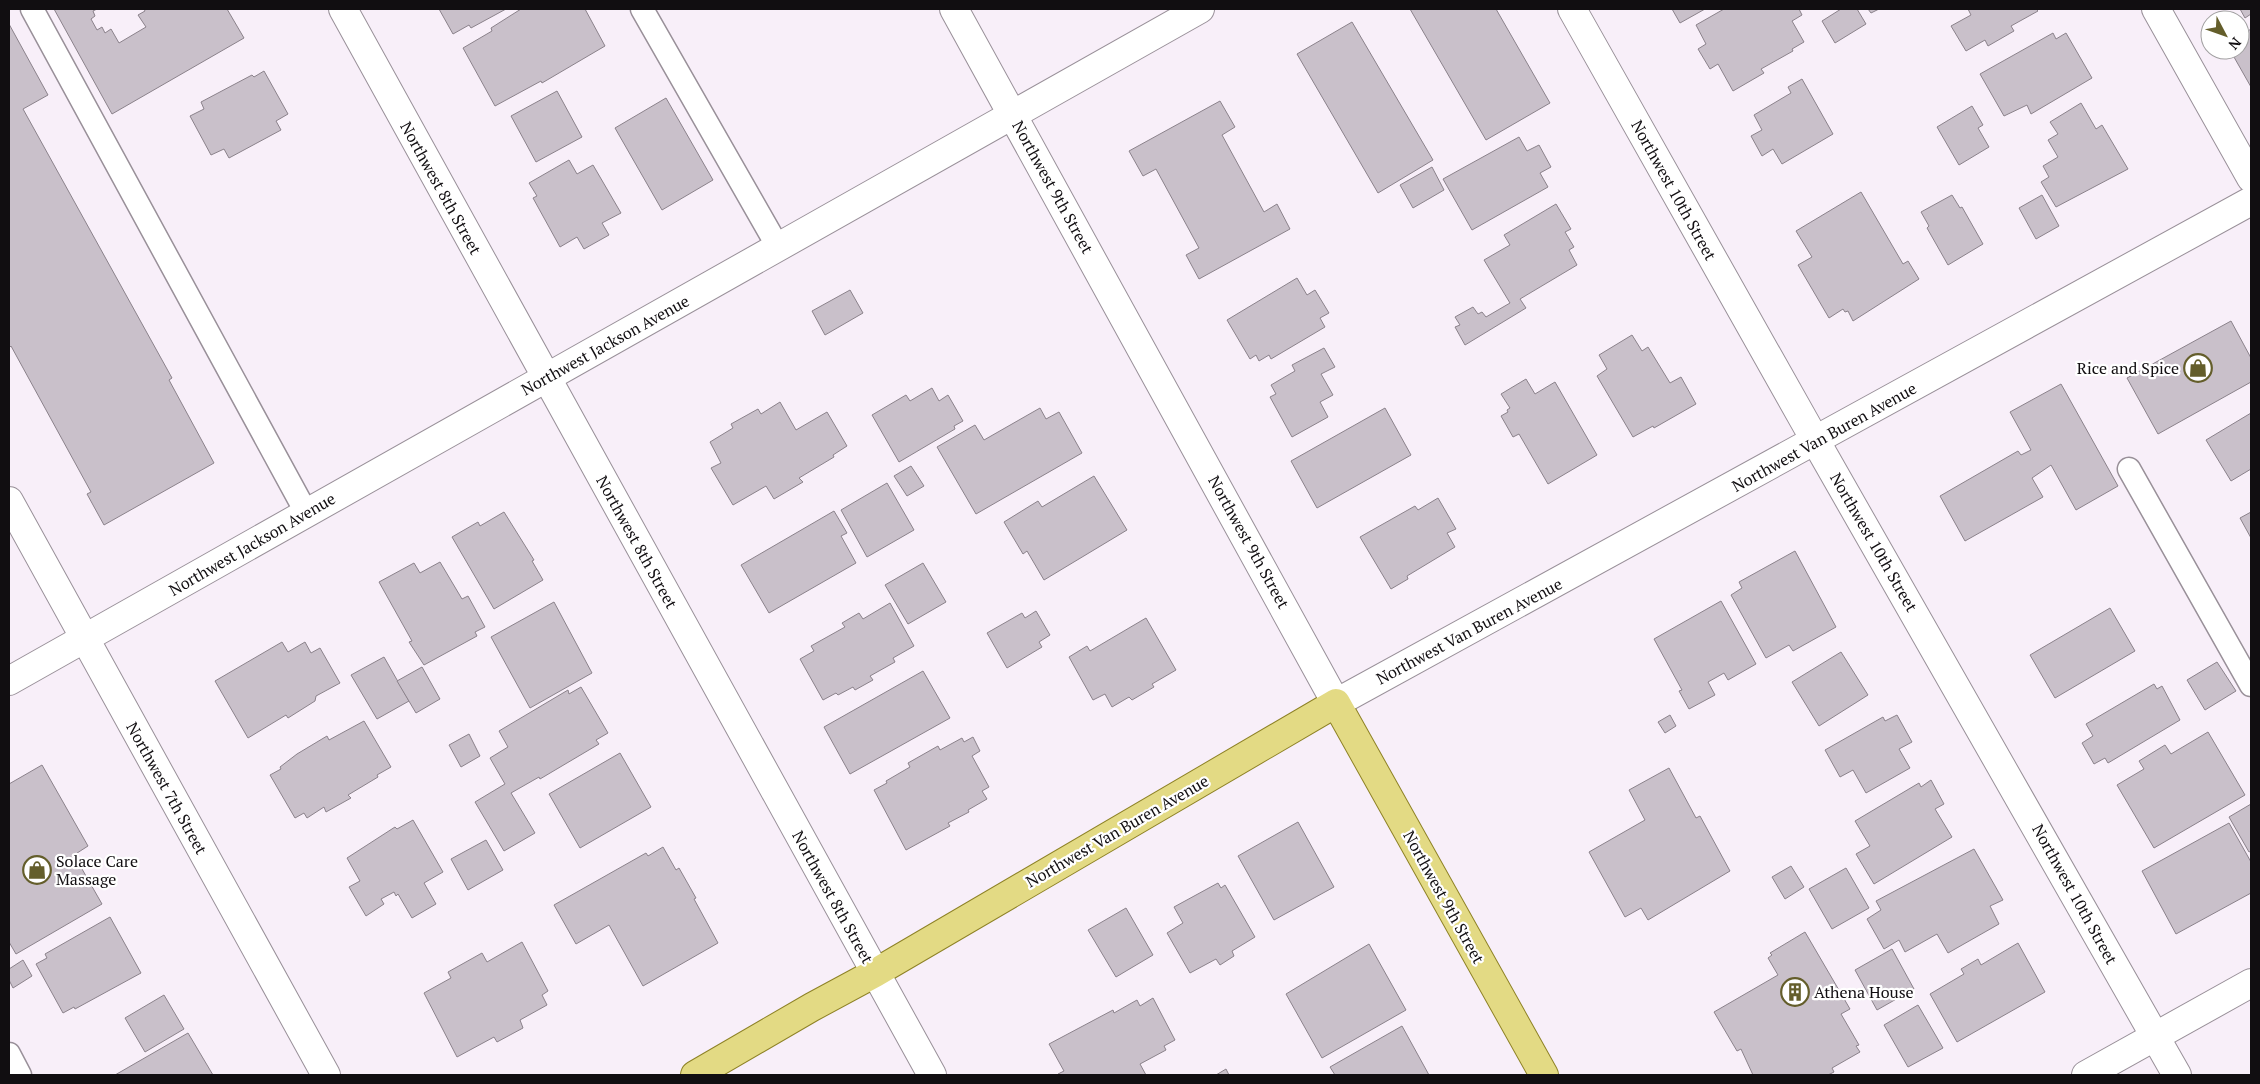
<svg xmlns="http://www.w3.org/2000/svg" width="2260" height="1084" viewBox="0 0 2260 1084" font-family="'PT Serif',serif">
<style>
.building{fill:#c9c0ca;stroke:#8b828b}
.lines{fill:none;stroke-linecap:round;stroke-linejoin:round}
.service-casing{stroke:#999099;stroke-width:25}
.minor-casing{stroke:#999099;stroke-width:30}
.tertiary-casing{stroke:#999099;stroke-width:30}
.secondary-casing{stroke:#999099;stroke-width:30}
.primary-casing{stroke:#8e8226;stroke-width:30}
.service{stroke:#fff;stroke-width:22}
.minor{stroke:#fff;stroke-width:28}
.tertiary{stroke:#fff;stroke-width:28}
.secondary{stroke:#fff;stroke-width:28}
.primary{stroke:#e3da84;stroke-width:28}
.labels{text-anchor:middle;stroke-width:4.5;stroke-linejoin:round;paint-order:stroke}
.street-label{font-size:16px;fill:#110e11;stroke:#fff}
.poi-label{font-size:16px;fill:#110e11;stroke:#fff;text-anchor:start}
</style>
<rect width="100%" height="100%" fill="#f8eff9"/>
<g class="building">
<polygon points="54,9 97,9 93,11 95,16 91,19 97,30 102,27 105,33 111,29 119,43 146,27 138,15 145,11 144,9 227,9 244,38 112,114"/>
<polygon points="439,9 506,9 471,28 469,25 453,34"/>
<polygon points="521,9 585,9 605,46 542,83 541,81 495,106 463,48 492,31 491,28"/>
<polygon points="1410,9 1496,9 1550,103 1486,140"/>
<polygon points="1672,9 1705,9 1680,23"/>
<polygon points="1724,9 1799,9 1802,15 1792,21 1804,42 1792,49 1793,51 1761,69 1764,73 1733,91 1718,64 1710,69 1698,49 1706,44 1696,25"/>
<polygon points="1841,9 1857,9 1866,24 1835,43 1822,21"/>
<polygon points="1868,9 1879,9 1871,13"/>
<polygon points="1968,9 2036,9 2038,11 2011,26 2014,31 1988,46 1985,40 1966,51 1951,26 1971,15"/>
<polygon points="2240,9 2251,9 2251,14 2245,18"/>
<polygon points="1352,22 1433,160 1378,193 1297,54"/>
<polygon points="9,24 48,95 23,109 172,378 169,380 214,463 104,525 87,494 91,492 11,346 9,348"/>
<polygon points="2251,29 2251,87 2230,50 2240,50 2240,36"/>
<polygon points="2053,33 2056,39 2066,33 2092,78 2031,114 2027,105 2004,116 1980,74"/>
<polygon points="264,71 288,114 276,121 281,130 229,158 224,149 211,155 190,116 204,109 201,102 252,75 254,77"/>
<polygon points="1802,79 1833,134 1782,164 1773,149 1762,156 1751,136 1762,130 1754,115 1791,93 1788,87"/>
<polygon points="557,91 582,137 536,162 511,116"/>
<polygon points="666,98 713,180 662,210 615,128"/>
<polygon points="1220,101 1235,127 1222,135 1264,212 1277,204 1290,229 1199,279 1186,255 1199,248 1156,169 1143,176 1129,151"/>
<polygon points="2081,103 2096,129 2102,125 2128,169 2056,207 2041,182 2049,177 2043,166 2058,157 2048,140 2058,134 2050,122"/>
<polygon points="1972,106 1983,125 1978,128 1989,147 1959,165 1937,127"/>
<polygon points="1519,137 1527,151 1539,145 1551,167 1540,173 1548,187 1472,230 1443,179"/>
<polygon points="569,160 577,174 593,165 621,213 602,223 609,235 584,249 577,237 560,247 533,198 537,196 529,183"/>
<polygon points="1432,167 1444,190 1413,208 1400,185"/>
<polygon points="1861,192 1903,264 1908,261 1919,279 1853,321 1848,311 1845,312 1843,309 1829,318 1798,265 1812,257 1796,231"/>
<polygon points="1952,195 1960,208 1962,207 1983,244 1948,265 1927,228 1929,226 1921,212"/>
<polygon points="2042,195 2059,226 2036,239 2019,208"/>
<polygon points="1556,204 1571,229 1565,232 1574,247 1569,250 1577,265 1520,299 1526,308 1465,345 1455,327 1460,325 1455,317 1473,307 1478,314 1482,312 1486,317 1510,303 1484,260 1510,245 1504,235"/>
<polygon points="1297,278 1307,295 1315,290 1329,313 1320,318 1325,327 1271,359 1269,355 1259,361 1256,355 1250,359 1227,320"/>
<polygon points="850,290 863,313 825,335 812,311"/>
<polygon points="2231,321 2251,358 2251,382 2158,434 2127,378"/>
<polygon points="1632,335 1642,351 1648,347 1670,383 1681,377 1696,404 1654,428 1653,426 1633,437 1597,376 1607,369 1599,355"/>
<polygon points="1324,348 1335,367 1321,374 1333,395 1320,402 1328,417 1292,437 1270,397 1276,394 1271,385 1295,371 1292,365"/>
<polygon points="1526,379 1535,394 1555,382 1597,455 1548,484 1519,434 1513,437 1501,416 1508,412 1507,410 1510,408 1501,394"/>
<polygon points="2061,384 2118,486 2076,510 2051,465 2032,478 2043,497 1965,541 1940,496 2018,451 2021,455 2031,450 2010,412"/>
<polygon points="932,388 939,401 948,395 963,421 954,426 955,429 899,462 872,415 906,395 910,401"/>
<polygon points="780,402 796,430 827,412 847,446 833,455 834,457 799,478 803,482 774,499 766,486 733,505 711,468 721,463 710,442 733,428 731,424 758,409 761,414"/>
<polygon points="1040,408 1046,419 1059,412 1082,453 976,514 937,447 975,425 984,440"/>
<polygon points="1385,408 1411,455 1317,508 1291,461"/>
<polygon points="2251,413 2251,469 2231,481 2206,440"/>
<polygon points="911,466 924,486 907,496 894,476"/>
<polygon points="1094,476 1127,530 1044,580 1027,551 1023,554 1004,522 1038,501 1042,507"/>
<polygon points="887,483 914,530 867,557 841,510"/>
<polygon points="1438,498 1456,529 1447,533 1455,547 1407,576 1408,579 1391,589 1360,537 1415,506 1418,510"/>
<polygon points="834,511 847,533 841,536 856,563 769,613 741,565"/>
<polygon points="504,512 534,560 532,561 543,580 494,609 452,537 478,522 480,526"/>
<polygon points="2251,512 2251,538 2240,518"/>
<polygon points="1795,551 1836,627 1793,651 1789,645 1766,658 1731,595 1742,588 1739,582"/>
<polygon points="440,562 462,599 468,596 485,627 475,632 477,636 424,665 409,642 412,641 379,582 414,563 420,573"/>
<polygon points="923,563 946,602 908,624 885,585"/>
<polygon points="1721,601 1756,664 1728,680 1724,673 1708,682 1715,695 1689,709 1679,691 1682,690 1654,639"/>
<polygon points="554,602 592,673 530,708 491,637"/>
<polygon points="890,603 914,646 893,658 895,662 870,676 873,680 855,690 853,687 838,695 836,693 823,700 800,659 814,651 811,646 845,627 842,623 859,613 863,619"/>
<polygon points="2110,608 2135,651 2055,698 2030,655"/>
<polygon points="1036,611 1050,635 1039,642 1042,647 1007,668 987,633 1022,613 1025,618"/>
<polygon points="1146,618 1176,670 1152,684 1154,687 1132,700 1129,697 1112,707 1105,694 1093,700 1069,657 1087,646 1090,651"/>
<polygon points="282,642 288,652 305,642 311,653 320,648 340,683 316,696 315,701 288,718 286,715 248,738 215,681"/>
<polygon points="1841,652 1868,695 1819,726 1792,682"/>
<polygon points="384,657 409,701 377,719 351,675"/>
<polygon points="2217,662 2236,691 2205,710 2187,680"/>
<polygon points="422,667 440,699 416,713 397,681"/>
<polygon points="923,671 950,718 850,774 824,727"/>
<polygon points="2154,684 2157,689 2162,686 2180,720 2108,763 2105,758 2094,764 2082,743 2093,736 2086,724"/>
<polygon points="581,687 608,733 596,740 599,744 540,779 539,777 511,793 535,833 504,851 475,802 505,784 490,758 508,747 499,731 568,690 569,694"/>
<polygon points="1670,715 1676,726 1665,733 1658,722"/>
<polygon points="1897,715 1912,742 1899,749 1910,768 1866,793 1853,770 1840,777 1825,750 1883,717 1885,721"/>
<polygon points="364,721 391,767 377,775 378,777 348,795 351,798 326,812 324,807 307,818 304,813 295,818 270,775 281,769 280,767 297,754 327,736 329,740"/>
<polygon points="2208,732 2245,795 2154,848 2117,785 2144,769 2139,761 2165,745 2171,754"/>
<polygon points="469,734 480,756 461,767 449,745"/>
<polygon points="973,737 980,751 972,756 989,787 982,791 987,799 968,810 969,812 948,823 950,826 906,850 874,790 887,783 886,781 910,767 908,763 938,746 940,750 962,738 964,742"/>
<polygon points="620,753 651,807 580,848 549,794"/>
<polygon points="42,765 88,846 74,855 102,904 16,954 9,942 9,784"/>
<polygon points="1669,768 1696,818 1700,816 1730,871 1648,920 1641,908 1625,917 1589,852 1645,820 1629,790"/>
<polygon points="1931,780 1944,804 1935,809 1952,837 1874,884 1856,854 1870,846 1855,821 1919,783 1921,787"/>
<polygon points="2251,804 2251,851 2249,852 2229,817"/>
<polygon points="413,820 443,872 424,883 436,904 412,918 398,894 396,896 394,892 381,899 384,904 366,916 349,887 360,881 347,858 395,827 397,829"/>
<polygon points="1298,822 1334,887 1274,920 1238,856"/>
<polygon points="2229,823 2251,862 2251,893 2176,934 2142,871"/>
<polygon points="486,840 503,870 468,890 451,859"/>
<polygon points="663,847 676,870 679,868 696,898 694,899 718,943 643,986 609,925 576,944 554,905 646,853 648,856"/>
<polygon points="1974,849 2003,900 1990,906 1999,924 1948,953 1937,934 1905,952 1899,940 1884,949 1867,919 1881,910 1876,901"/>
<polygon points="1791,866 1804,887 1785,899 1772,877"/>
<polygon points="1846,868 1869,908 1832,929 1809,889"/>
<polygon points="1218,883 1221,888 1225,885 1255,937 1232,951 1234,956 1220,965 1216,959 1190,973 1167,933 1183,923 1174,907"/>
<polygon points="1126,908 1153,955 1116,977 1088,930"/>
<polygon points="110,917 141,973 75,1009 74,1007 63,1013 36,964 47,958 45,954"/>
<polygon points="1805,932 1850,1009 1841,1014 1859,1045 1856,1046 1860,1052 1832,1068 1834,1072 1828,1075 1753,1075 1741,1049 1737,1051 1714,1012 1778,975 1768,958 1772,955 1770,953"/>
<polygon points="522,942 548,991 542,995 547,1005 520,1020 523,1028 497,1042 494,1037 457,1057 424,993 451,978 448,972 482,953 487,962"/>
<polygon points="2018,943 2045,992 1957,1042 1930,994 1964,974 1961,969 1978,959 1981,965"/>
<polygon points="1369,944 1406,1010 1322,1058 1286,994"/>
<polygon points="1892,949 1914,989 1877,1010 1855,970"/>
<polygon points="23,960 32,976 13,988 9,980 9,969"/>
<polygon points="164,995 184,1029 145,1052 125,1018"/>
<polygon points="1153,998 1175,1040 1164,1046 1166,1050 1140,1064 1146,1075 1059,1075 1058,1074 1064,1071 1049,1044 1113,1010 1114,1013 1137,1000 1140,1006"/>
<polygon points="1918,1005 1943,1048 1908,1067 1884,1025"/>
<polygon points="1402,1026 1429,1075 1335,1075 1330,1067"/>
<polygon points="188,1033 213,1075 115,1075"/>
<polygon points="1226,1069 1229,1075 1216,1075"/>
</g>
<g class="lines">
<defs>
<g id="service">
<polyline points="32,9 307,514"/>
<polyline points="642,9 778,247"/>
<polyline points="2129,469 2251,685"/>
<polyline points="9,1054 20,1075"/>
</g>
<g id="minor">
<polyline points="343,9 932,1075"/>
<polyline points="1572,9 1815,440"/>
<polyline points="2156,9 2251,178"/>
<polyline points="9,501 326,1075"/>
<polyline points="9,681 1200,9"/>
</g>
<polyline id="tertiary" points="1815,440 2177,1075"/>
<g id="secondary">
<polyline points="954,9 1336,703 2251,201"/>
<polyline points="2086,1075 2251,983"/>
</g>
<polyline id="primary" points="695,1075 812,1007 875,973 1336,703 1544,1075"/>
</defs>
<use href="#service" class="service-casing"/>
<use href="#minor" class="minor-casing"/>
<use href="#tertiary" class="tertiary-casing"/>
<use href="#secondary" class="secondary-casing"/>
<use href="#primary" class="primary-casing"/>
<use href="#service" class="service"/>
<use href="#minor" class="minor"/>
<use href="#tertiary" class="tertiary"/>
<use href="#secondary" class="secondary"/>
<use href="#primary" class="primary"/>
</g>
<defs>
<symbol id="shop-ring" viewBox="-11 -11 22 22"><circle r="9.5" fill="#fff" stroke="#645e2b" stroke-width="1.5"/><path d="M-5-2.5h2.3a2.7 3.5 0 0 1 5.4 0H5L5.5 6h-11ZM-1.5-2.5h3a1.5 2.3 0 0 0-3 0Z" fill="#645e2b"/></symbol>
<symbol id="building-ring" viewBox="-11 -11 22 22"><circle r="9.5" fill="#fff" stroke="#645e2b" stroke-width="1.5"/><path d="M-4-6H4V6H1V3H-1V6H-4ZM-2.5-4.3h1.7v1.8h-1.7ZM.8-4.3h1.7v1.8H.8ZM-2.5-1h1.7V.8h-1.7ZM.8-1h1.7V.8H.8Z" fill="#645e2b"/></symbol>
</defs>
<g fill-rule="evenodd">
<use href="#shop-ring" x="2182" y="352" width="32" height="32"/>
<use href="#shop-ring" x="21" y="854" width="32" height="32"/>
<use href="#building-ring" x="1779" y="976" width="32" height="32"/>
</g>
<g class="labels">
<g class="street-label">
<text transform="translate(1053 187) rotate(61)" y="6">Northwest 9th Street</text>
<text transform="translate(441 188) rotate(61)" y="6">Northwest 8th Street</text>
<text transform="translate(1674 190) rotate(61)" y="6">Northwest 10th Street</text>
<text transform="translate(605 345) rotate(-29)" y="6">Northwest Jackson Avenue</text>
<text transform="translate(1824 437) rotate(-29)" y="6">Northwest Van Buren Avenue</text>
<text transform="translate(637 542) rotate(61)" y="6">Northwest 8th Street</text>
<text transform="translate(1249 542) rotate(61)" y="6">Northwest 9th Street</text>
<text transform="translate(1874 542) rotate(60)" y="6">Northwest 10th Street</text>
<text transform="translate(252 544) rotate(-30)" y="6">Northwest Jackson Avenue</text>
<text transform="translate(1469 631) rotate(-28)" y="6">Northwest Van Buren Avenue</text>
<text transform="translate(167 788) rotate(61)" y="6">Northwest 7th Street</text>
<text transform="translate(1117 831) rotate(-30)" y="6">Northwest Van Buren Avenue</text>
<text transform="translate(2075 894) rotate(61)" y="6">Northwest 10th Street</text>
<text transform="translate(833 897) rotate(61)" y="6">Northwest 8th Street</text>
<text transform="translate(1444 897) rotate(61)" y="6">Northwest 9th Street</text>
</g>
<g class="poi-label">
<text x="2179" y="374" text-anchor="end">Rice and Spice</text>
<text x="56" y="867">Solace Care<tspan x="56" dy="18">Massage</tspan></text>
<text x="1814" y="998">Athena House</text>
</g>
</g>
<rect width="2260" height="1084" fill="none" stroke="#110e11" stroke-width="20"/>
<g transform="translate(2225 35) rotate(131)"><circle r="24" fill="#ffffff" stroke="#a09fa0"/>
<path d="M0-4L9 19L0 12L-9 19Z" fill="#645e2b"/>
<text y="-8" font-size="14" font-weight="bold" text-anchor="middle" fill="#110e11">N</text>
</g>
</svg>
